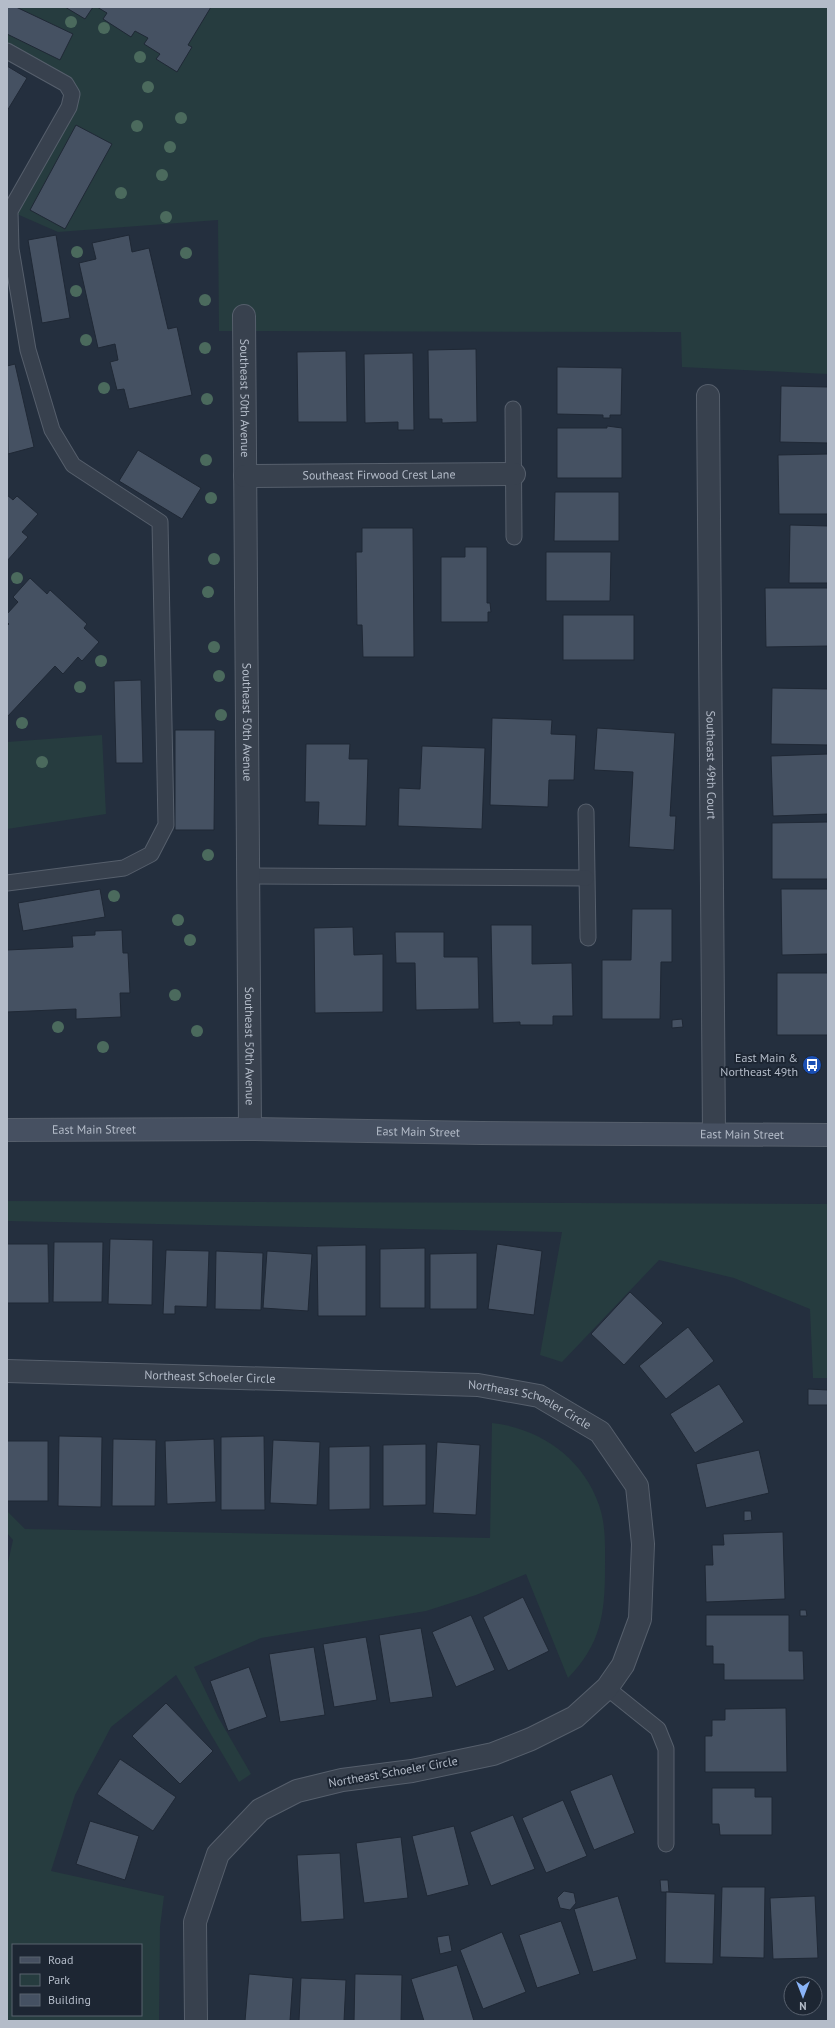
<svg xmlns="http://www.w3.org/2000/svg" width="835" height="2028" viewBox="0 0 835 2028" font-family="'PT Sans',sans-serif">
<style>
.green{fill:#263c3f;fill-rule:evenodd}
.building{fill:#455162;stroke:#1f2835}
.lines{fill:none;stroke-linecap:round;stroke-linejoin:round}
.service-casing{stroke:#565f6c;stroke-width:17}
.minor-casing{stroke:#565f6c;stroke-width:24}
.secondary-casing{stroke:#565f6c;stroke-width:24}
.service{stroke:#38414e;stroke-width:15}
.minor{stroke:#38414e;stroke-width:22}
.secondary{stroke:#465061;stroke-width:22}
.tree{fill:#4b6a5d}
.labels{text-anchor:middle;stroke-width:4;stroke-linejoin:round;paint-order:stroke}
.street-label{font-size:12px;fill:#b4bcc9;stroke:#1d2633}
.poi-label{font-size:12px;fill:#b4bcc9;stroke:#1d2633;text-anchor:end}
</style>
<rect width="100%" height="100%" fill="#242f3e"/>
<g class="green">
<polygon points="7,7 828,7 828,374 682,367 681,332 219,331 218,220 58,232 10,211 72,95 7,51"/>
<polygon points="102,735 106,814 7,829 7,742"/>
<polygon points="7,1201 828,1204 828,1378 813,1378 810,1309 734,1278 659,1260 562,1362 540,1355 562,1232 7,1221"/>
<path d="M492 1423C540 1428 583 1458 599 1505 606 1525 605 1546 605 1568 605 1614 601 1644 568 1678L526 1574 476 1595 426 1611 261 1638 194 1667 218 1717 251 1774 239 1782 176 1675 111 1727 75 1795 51 1871 164 1896 160 1927 159 2021H7V1567L13 1540 7 1533V1511L25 1529 490 1538ZM13 1945H141V2015H13Z"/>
</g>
<g class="building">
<polygon points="7,7 16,7 73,34 60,60 7,34"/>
<polygon points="65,7 93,7 85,19"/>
<polygon points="97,7 211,7 188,45 192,47 177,72 156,59 160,54 144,44 148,38 135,31 131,37 103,19 107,13"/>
<polygon points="7,66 27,78 7,111"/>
<polygon points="76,125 112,144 65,229 30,210"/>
<polygon points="56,235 70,318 42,323 28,240"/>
<polygon points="129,235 132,252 149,248 168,329 177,327 192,395 129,409 124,389 117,390 110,362 118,360 115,344 98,348 79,263 96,259 92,243"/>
<polygon points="476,349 477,422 442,423 442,419 429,419 428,350"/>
<polygon points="346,351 347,422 298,422 297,352"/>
<polygon points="413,353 414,430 398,430 398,422 365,423 364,354"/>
<polygon points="15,364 34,447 8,454 7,366"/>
<polygon points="557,367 622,368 621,415 610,415 610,418 603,418 603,415 557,414"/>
<polygon points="781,386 828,387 828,443 780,442"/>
<polygon points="607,426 622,428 622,478 557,478 557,428 607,428"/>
<polygon points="138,450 201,488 182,519 119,481"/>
<polygon points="828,454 828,514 779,514 778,455"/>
<polygon points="555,492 619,492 619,541 554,541"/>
<polygon points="7,495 13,500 17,496 38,514 22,532 28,537 7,561"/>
<polygon points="790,525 828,526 828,583 789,583"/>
<polygon points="362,528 413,528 414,657 363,657 362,625 357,625 356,552 362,552"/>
<polygon points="465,547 487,547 487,603 490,603 491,612 488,612 488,622 441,622 441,557 465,557"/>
<polygon points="546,552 611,552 610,601 546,601"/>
<polygon points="30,578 47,594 50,590 87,624 84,628 99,642 82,661 78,657 63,674 55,666 7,717 7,626 9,624 7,622 7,614 18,602 13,597"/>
<polygon points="765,588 828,588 828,646 766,647"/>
<rect x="563" y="615" width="71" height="45"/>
<polygon points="141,680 143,763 116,763 114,681"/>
<polygon points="772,688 828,689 828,745 771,744"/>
<polygon points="492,718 552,720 551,734 576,735 574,780 549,780 548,807 490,805"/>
<polygon points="597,728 675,733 670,816 676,816 674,850 629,847 633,772 594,770"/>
<polygon points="175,730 215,730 214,830 175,830"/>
<polygon points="306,744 350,744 349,759 368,759 366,826 318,825 319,802 305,802"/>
<polygon points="422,746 485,748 482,829 398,826 399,788 420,789"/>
<polygon points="828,754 828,814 773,816 771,756"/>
<polygon points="828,822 828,879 772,879 772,823"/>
<polygon points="100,889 105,917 23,931 18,903"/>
<polygon points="781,889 828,889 828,954 782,955"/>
<polygon points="632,909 672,909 672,962 661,962 660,1019 602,1019 602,960 631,960"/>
<polygon points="491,925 532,925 532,964 572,963 573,1016 553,1016 553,1025 520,1025 520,1022 493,1023"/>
<polygon points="353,927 354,955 383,954 383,1012 315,1013 314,928"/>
<polygon points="122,930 123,953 128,953 130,993 120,993 121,1017 76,1019 76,1009 7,1012 7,950 73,947 72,936 95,935 95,931"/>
<polygon points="395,932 444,932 444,957 478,957 479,1009 416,1010 415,963 396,963"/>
<rect x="777" y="973" width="51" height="62"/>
<polygon points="682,1019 683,1027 672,1028 672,1020"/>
<polygon points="110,1239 153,1240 152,1305 108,1304"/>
<polygon points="54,1242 103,1242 102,1302 53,1302"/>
<polygon points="7,1244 48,1244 49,1303 7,1303"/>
<polygon points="497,1244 542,1251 534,1315 488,1309"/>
<polygon points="366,1245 366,1316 318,1316 317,1246"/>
<polygon points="425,1248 425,1308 380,1308 380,1249"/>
<polygon points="166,1250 209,1251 207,1307 175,1306 175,1314 163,1314"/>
<polygon points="216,1251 263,1253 261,1310 215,1309"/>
<polygon points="267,1251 312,1254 308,1311 263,1308"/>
<polygon points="477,1253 477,1309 430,1309 430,1254"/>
<polygon points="630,1292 663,1323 624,1365 591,1334"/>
<polygon points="688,1327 714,1361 666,1399 639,1366"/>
<polygon points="719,1384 744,1422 695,1453 670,1414"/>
<polygon points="808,1389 828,1390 828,1405 808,1405"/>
<polygon points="59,1436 102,1437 101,1507 58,1506"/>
<polygon points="264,1436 265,1510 221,1510 221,1437"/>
<polygon points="113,1439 156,1440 155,1506 112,1506"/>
<polygon points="214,1439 216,1502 167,1504 165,1441"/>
<polygon points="273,1440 320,1442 317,1505 270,1503"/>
<rect x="7" y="1441" width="41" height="60"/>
<polygon points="437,1442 480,1445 476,1515 433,1513"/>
<polygon points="426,1444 426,1505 383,1506 383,1445"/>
<polygon points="370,1446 370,1509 329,1510 329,1447"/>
<polygon points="759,1450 769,1493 706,1508 696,1464"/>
<polygon points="744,1511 751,1511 752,1520 744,1521"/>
<polygon points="783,1532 785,1599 706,1602 705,1565 713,1565 712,1545 724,1545 723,1534"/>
<polygon points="523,1597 549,1651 508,1671 483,1617"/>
<polygon points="800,1610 806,1610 807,1616 800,1616"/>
<polygon points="471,1615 495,1670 456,1687 432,1632"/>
<polygon points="706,1615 789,1615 789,1651 803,1651 804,1680 724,1680 724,1664 713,1664 713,1646 706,1646"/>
<polygon points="421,1628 433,1697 390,1703 379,1635"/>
<polygon points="366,1637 377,1700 334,1707 323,1644"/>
<polygon points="314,1647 325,1715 280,1722 269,1654"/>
<polygon points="249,1667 267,1717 228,1731 210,1681"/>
<polygon points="166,1703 213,1751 180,1784 132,1736"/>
<polygon points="786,1708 787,1772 705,1772 705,1736 712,1736 712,1720 725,1720 725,1709"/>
<polygon points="120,1759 176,1797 153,1831 97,1794"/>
<polygon points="612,1774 635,1833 594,1850 570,1791"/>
<polygon points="712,1788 755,1788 755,1797 772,1797 772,1835 720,1835 719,1824 712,1824"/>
<polygon points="563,1800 587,1856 546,1873 522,1818"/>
<polygon points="513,1815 535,1869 491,1886 470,1832"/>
<polygon points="90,1821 139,1836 125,1880 76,1864"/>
<polygon points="454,1826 469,1885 427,1896 412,1836"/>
<polygon points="401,1837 408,1898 364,1903 356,1843"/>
<polygon points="340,1853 344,1919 301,1922 297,1855"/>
<polygon points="660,1880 668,1880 669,1892 661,1892"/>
<polygon points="722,1887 765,1887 764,1958 720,1957"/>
<polygon points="564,1891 574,1893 576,1903 570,1910 560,1908 557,1898"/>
<polygon points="666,1892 715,1894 713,1964 665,1963"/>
<polygon points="618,1896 637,1959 593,1972 574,1909"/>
<polygon points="815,1896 818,1958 773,1959 770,1898"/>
<polygon points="561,1921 580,1974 537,1988 519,1935"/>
<polygon points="502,1932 526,1992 483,2009 460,1950"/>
<polygon points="449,1935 452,1951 440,1954 437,1937"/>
<polygon points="457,1965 474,2021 424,2021 411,1979"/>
<polygon points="249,1974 293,1978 290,2021 245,2021"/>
<polygon points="355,1974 402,1975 401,2021 354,2021"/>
<polygon points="301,1978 346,1980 344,2021 299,2021"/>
</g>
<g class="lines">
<defs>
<g id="service">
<polyline points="7,51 66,84 72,94 69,107 10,211 11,249 28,350 52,430 73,465 160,522 166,825 151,854 124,868 7,883"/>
<polyline points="513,409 514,537"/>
<polyline points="586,812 588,938"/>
<polyline points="248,876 586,878"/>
<polyline points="607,1688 658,1729 666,1749 666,1844"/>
</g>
<g id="minor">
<path id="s1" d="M244 316 250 1129"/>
<path id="s2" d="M708 396 714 1134"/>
<path id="s3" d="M245 476 514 474"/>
<path id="s4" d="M7 1371 478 1385 539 1396 600 1432 637 1486 643 1544 640 1619 623 1665 607 1688 575 1717 531 1739 493 1754 412 1771 342 1780 297 1791 260 1810 218 1854 195 1922 196 2021"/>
</g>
<g id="secondary">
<path id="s5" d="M7 1130 250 1129 481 1133 828 1135"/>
</g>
</defs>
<use href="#service" class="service-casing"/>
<use href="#minor" class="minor-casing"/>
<use href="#secondary" class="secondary-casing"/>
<use href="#service" class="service"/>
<use href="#minor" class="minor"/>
<use href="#secondary" class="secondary"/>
</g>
<g class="tree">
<circle cx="71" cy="22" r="6"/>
<circle cx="104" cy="28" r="6"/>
<circle cx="140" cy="57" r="6"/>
<circle cx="148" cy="87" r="6"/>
<circle cx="181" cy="118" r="6"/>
<circle cx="137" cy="126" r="6"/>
<circle cx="170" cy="147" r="6"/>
<circle cx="162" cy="175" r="6"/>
<circle cx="121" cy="193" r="6"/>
<circle cx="166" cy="217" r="6"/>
<circle cx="77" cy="252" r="6"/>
<circle cx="186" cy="253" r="6"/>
<circle cx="76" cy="291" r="6"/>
<circle cx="205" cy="300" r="6"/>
<circle cx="86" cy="340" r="6"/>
<circle cx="205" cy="348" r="6"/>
<circle cx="104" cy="388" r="6"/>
<circle cx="207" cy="399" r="6"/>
<circle cx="206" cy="460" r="6"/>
<circle cx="211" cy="498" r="6"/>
<circle cx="214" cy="559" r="6"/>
<circle cx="17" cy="578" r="6"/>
<circle cx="208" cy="592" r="6"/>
<circle cx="214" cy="647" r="6"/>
<circle cx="101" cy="661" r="6"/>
<circle cx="219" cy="676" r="6"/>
<circle cx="80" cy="687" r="6"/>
<circle cx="221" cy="715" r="6"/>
<circle cx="22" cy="723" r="6"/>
<circle cx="42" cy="762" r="6"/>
<circle cx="208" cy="855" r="6"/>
<circle cx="114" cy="896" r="6"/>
<circle cx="178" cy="920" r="6"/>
<circle cx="190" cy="940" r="6"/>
<circle cx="175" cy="995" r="6"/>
<circle cx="58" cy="1027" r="6"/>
<circle cx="197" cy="1031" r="6"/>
<circle cx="103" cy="1047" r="6"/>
</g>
<defs>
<symbol id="bus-disc" viewBox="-11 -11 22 22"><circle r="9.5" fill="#1a4fb4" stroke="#1d2633"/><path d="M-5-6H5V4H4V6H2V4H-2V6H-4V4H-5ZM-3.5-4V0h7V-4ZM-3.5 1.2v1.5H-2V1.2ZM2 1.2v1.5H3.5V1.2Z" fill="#fff"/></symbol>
</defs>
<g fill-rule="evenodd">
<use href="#bus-disc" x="801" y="1054" width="22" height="22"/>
</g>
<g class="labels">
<g class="street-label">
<text dy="4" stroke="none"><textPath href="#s1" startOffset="82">Southeast 50th Avenue</textPath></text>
<text dy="4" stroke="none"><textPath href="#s3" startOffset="134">Southeast Firwood Crest Lane</textPath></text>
<text dy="4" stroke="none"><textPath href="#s1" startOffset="406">Southeast 50th Avenue</textPath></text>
<text dy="4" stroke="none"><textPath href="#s2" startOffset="369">Southeast 49th Court</textPath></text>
<text dy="4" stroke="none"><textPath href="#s1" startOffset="730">Southeast 50th Avenue</textPath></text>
<text dy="4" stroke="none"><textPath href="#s5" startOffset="87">East Main Street</textPath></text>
<text dy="4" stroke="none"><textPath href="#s5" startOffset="411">East Main Street</textPath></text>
<text dy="4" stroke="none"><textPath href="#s5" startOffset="735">East Main Street</textPath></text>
<text dy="4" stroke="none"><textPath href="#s4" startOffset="203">Northeast Schoeler Circle</textPath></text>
<text dy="4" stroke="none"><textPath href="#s4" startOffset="527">Northeast Schoeler Circle</textPath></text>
<text transform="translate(393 1772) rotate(-10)" y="4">Northeast Schoeler Circle</text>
</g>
<g class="poi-label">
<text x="798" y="1062">East Main &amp;<tspan x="798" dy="14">Northeast 49th</tspan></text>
</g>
</g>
<rect width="835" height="2028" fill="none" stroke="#b4bcc9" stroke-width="16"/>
<rect x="12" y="1944" width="130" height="72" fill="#1d2633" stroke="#59626f"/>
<rect x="20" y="1957" width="20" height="6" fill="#465061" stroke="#59626f"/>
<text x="48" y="1964" font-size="12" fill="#b4bcc9">Road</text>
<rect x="20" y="1974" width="20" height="12" fill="#263c3f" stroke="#59626f"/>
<text x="48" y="1984" font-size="12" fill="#b4bcc9">Park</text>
<rect x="20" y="1994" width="20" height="12" fill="#455162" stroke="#59626f"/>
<text x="48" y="2004" font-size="12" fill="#b4bcc9">Building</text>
<g transform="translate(803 1996) rotate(180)"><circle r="19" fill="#1d2633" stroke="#59626f"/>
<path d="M0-3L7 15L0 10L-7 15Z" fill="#8ab4f8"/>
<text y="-6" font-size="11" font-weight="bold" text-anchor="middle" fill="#b4bcc9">N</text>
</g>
</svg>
